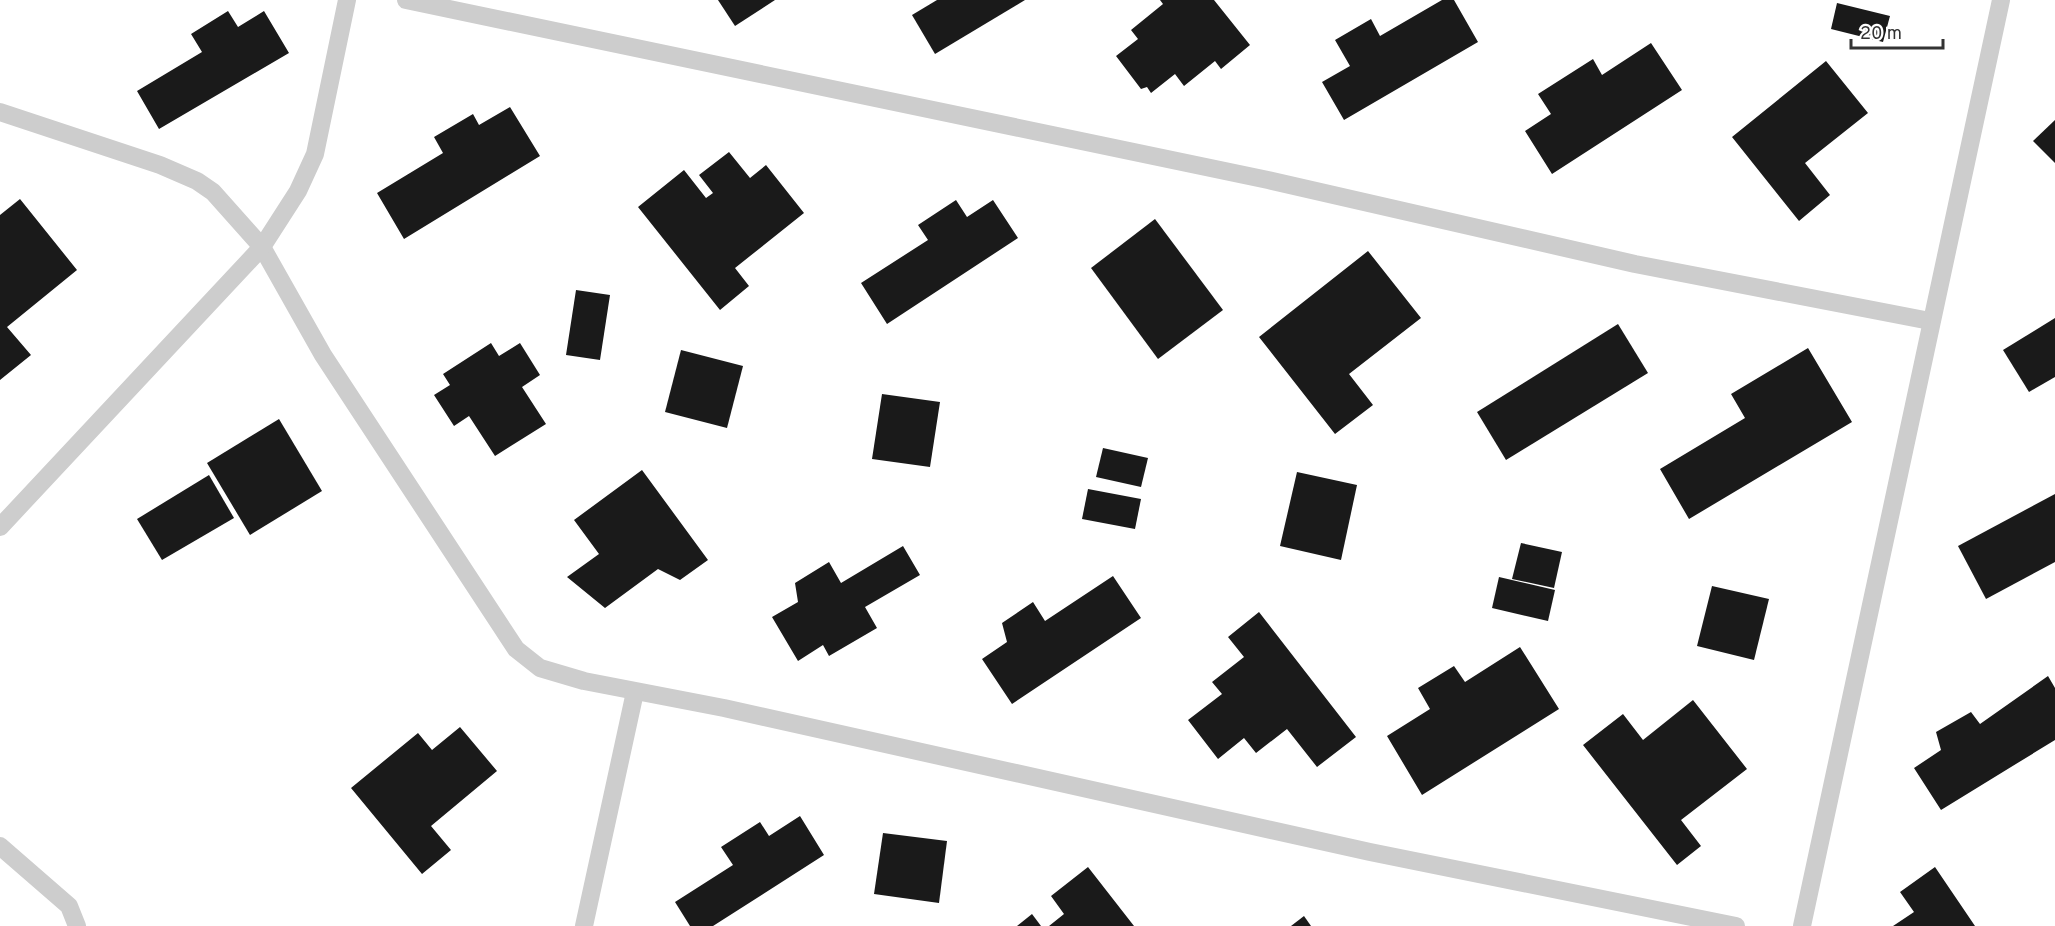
<svg xmlns="http://www.w3.org/2000/svg" width="2055" height="926" viewBox="0 0 2055 926" font-family="Overpass,sans-serif">
<style>
.building{fill:#1a1a1a}
.lines{fill:none;stroke-linecap:round;stroke-linejoin:round}
.lane{stroke:#cdcdcd;stroke-width:18}
</style>
<rect width="100%" height="100%" fill="#fff"/>
<g class="building">
<polygon points="718,0 775,0 735,26"/>
<polygon points="937,0 1025,0 935,54 912,15"/>
<polygon points="1160,0 1214,0 1250,45 1221,69 1215,61 1184,86 1175,74 1151,93 1147,87 1141,89 1116,56 1138,39 1131,30 1163,4"/>
<polygon points="1442,0 1454,0 1478,42 1344,120 1322,82 1350,66 1335,40 1371,19 1380,36"/>
<polygon points="1837,3 1890,16 1883,42 1831,29"/>
<polygon points="228,11 238,27 264,11 289,53 159,129 137,91 202,52 191,34"/>
<polygon points="1651,43 1682,90 1552,174 1525,131 1551,114 1538,94 1593,59 1602,75"/>
<polygon points="1826,61 1868,113 1805,163 1830,195 1799,221 1732,137"/>
<polygon points="510,107 540,156 404,239 377,193 443,153 434,137 473,114 479,125"/>
<polygon points="2055,120 2055,163 2033,141"/>
<polygon points="729,152 750,178 766,165 804,213 735,268 749,286 720,310 638,207 684,170 706,198 713,193 699,175"/>
<polygon points="20,199 77,270 7,327 31,355 0,380 0,215"/>
<polygon points="956,200 967,217 993,200 1018,238 887,324 861,283 928,240 918,225"/>
<polygon points="1155,219 1223,310 1158,359 1091,268"/>
<polygon points="1368,251 1421,318 1349,374 1373,405 1335,434 1259,337"/>
<polygon points="576,290 610,295 600,360 566,355"/>
<polygon points="2055,318 2055,377 2029,392 2003,350"/>
<polygon points="1618,324 1648,373 1506,460 1477,412"/>
<polygon points="491,343 499,356 520,343 540,375 522,387 546,424 495,456 469,416 454,426 434,395 450,385 443,374"/>
<polygon points="1808,348 1852,422 1689,519 1660,469 1745,418 1731,394"/>
<polygon points="681,350 743,366 727,428 665,412"/>
<polygon points="882,394 940,402 930,467 872,459"/>
<polygon points="279,419 322,491 250,535 207,463"/>
<polygon points="1103,448 1148,458 1141,487 1096,477"/>
<polygon points="642,470 708,560 680,580 658,569 605,608 567,577 599,554 574,520"/>
<polygon points="1297,472 1357,485 1341,560 1280,546"/>
<polygon points="209,475 234,518 162,560 137,519"/>
<polygon points="1088,489 1141,499 1135,529 1082,519"/>
<polygon points="2055,494 2055,562 1986,599 1958,546"/>
<polygon points="1521,543 1562,552 1554,588 1512,579"/>
<polygon points="903,546 920,575 865,607 877,628 829,656 823,645 798,661 772,617 798,602 795,583 829,562 841,583"/>
<polygon points="1113,576 1141,618 1012,704 982,659 1007,642 1002,623 1033,602 1045,621"/>
<polygon points="1499,577 1555,590 1548,621 1492,608"/>
<polygon points="1712,586 1769,599 1754,660 1697,646"/>
<polygon points="1259,612 1356,737 1317,767 1287,729 1256,753 1244,738 1218,759 1188,720 1222,694 1212,682 1244,657 1228,637"/>
<polygon points="1520,647 1559,709 1422,795 1387,736 1430,709 1418,688 1454,666 1465,682"/>
<polygon points="2048,676 2055,688 2055,740 1941,810 1914,768 1941,750 1936,732 1971,712 1980,724"/>
<polygon points="1693,700 1747,769 1681,820 1701,846 1677,865 1583,745 1623,714 1643,740"/>
<polygon points="460,727 497,771 431,826 451,850 422,874 351,788 418,733 432,750"/>
<polygon points="800,816 824,855 713,926 690,926 675,902 733,865 721,847 760,822 769,836"/>
<polygon points="883,833 947,841 939,903 874,894"/>
<polygon points="1088,867 1134,926 1049,926 1064,914 1051,896"/>
<polygon points="1935,867 1975,926 1893,926 1914,912 1900,892"/>
<polygon points="1032,914 1041,926 1017,926"/>
<polygon points="1304,916 1311,926 1291,926"/>
</g>
<g class="lines">
<g class="lane">
<polyline points="406,0 1268,180 1635,264 1930,321"/>
<polyline points="0,112 160,165 197,181 213,192 262,247 323,355 516,649 540,668 584,681 724,708 1370,852 1736,926"/>
<polyline points="0,527 262,247 298,191 315,154 347,0"/>
<polyline points="0,846 69,906 77,926"/>
<polyline points="584,926 635,692"/>
<polyline points="1802,926 2001,0"/>
</g>
</g>
<path d="M1851 39v9h92v-9" fill="none" stroke="#333333" stroke-width="3"/>
<text x="1860" y="39" font-size="18" fill="#333333" stroke="#ffffff" stroke-width="4.5" paint-order="stroke">20 m</text>
</svg>
